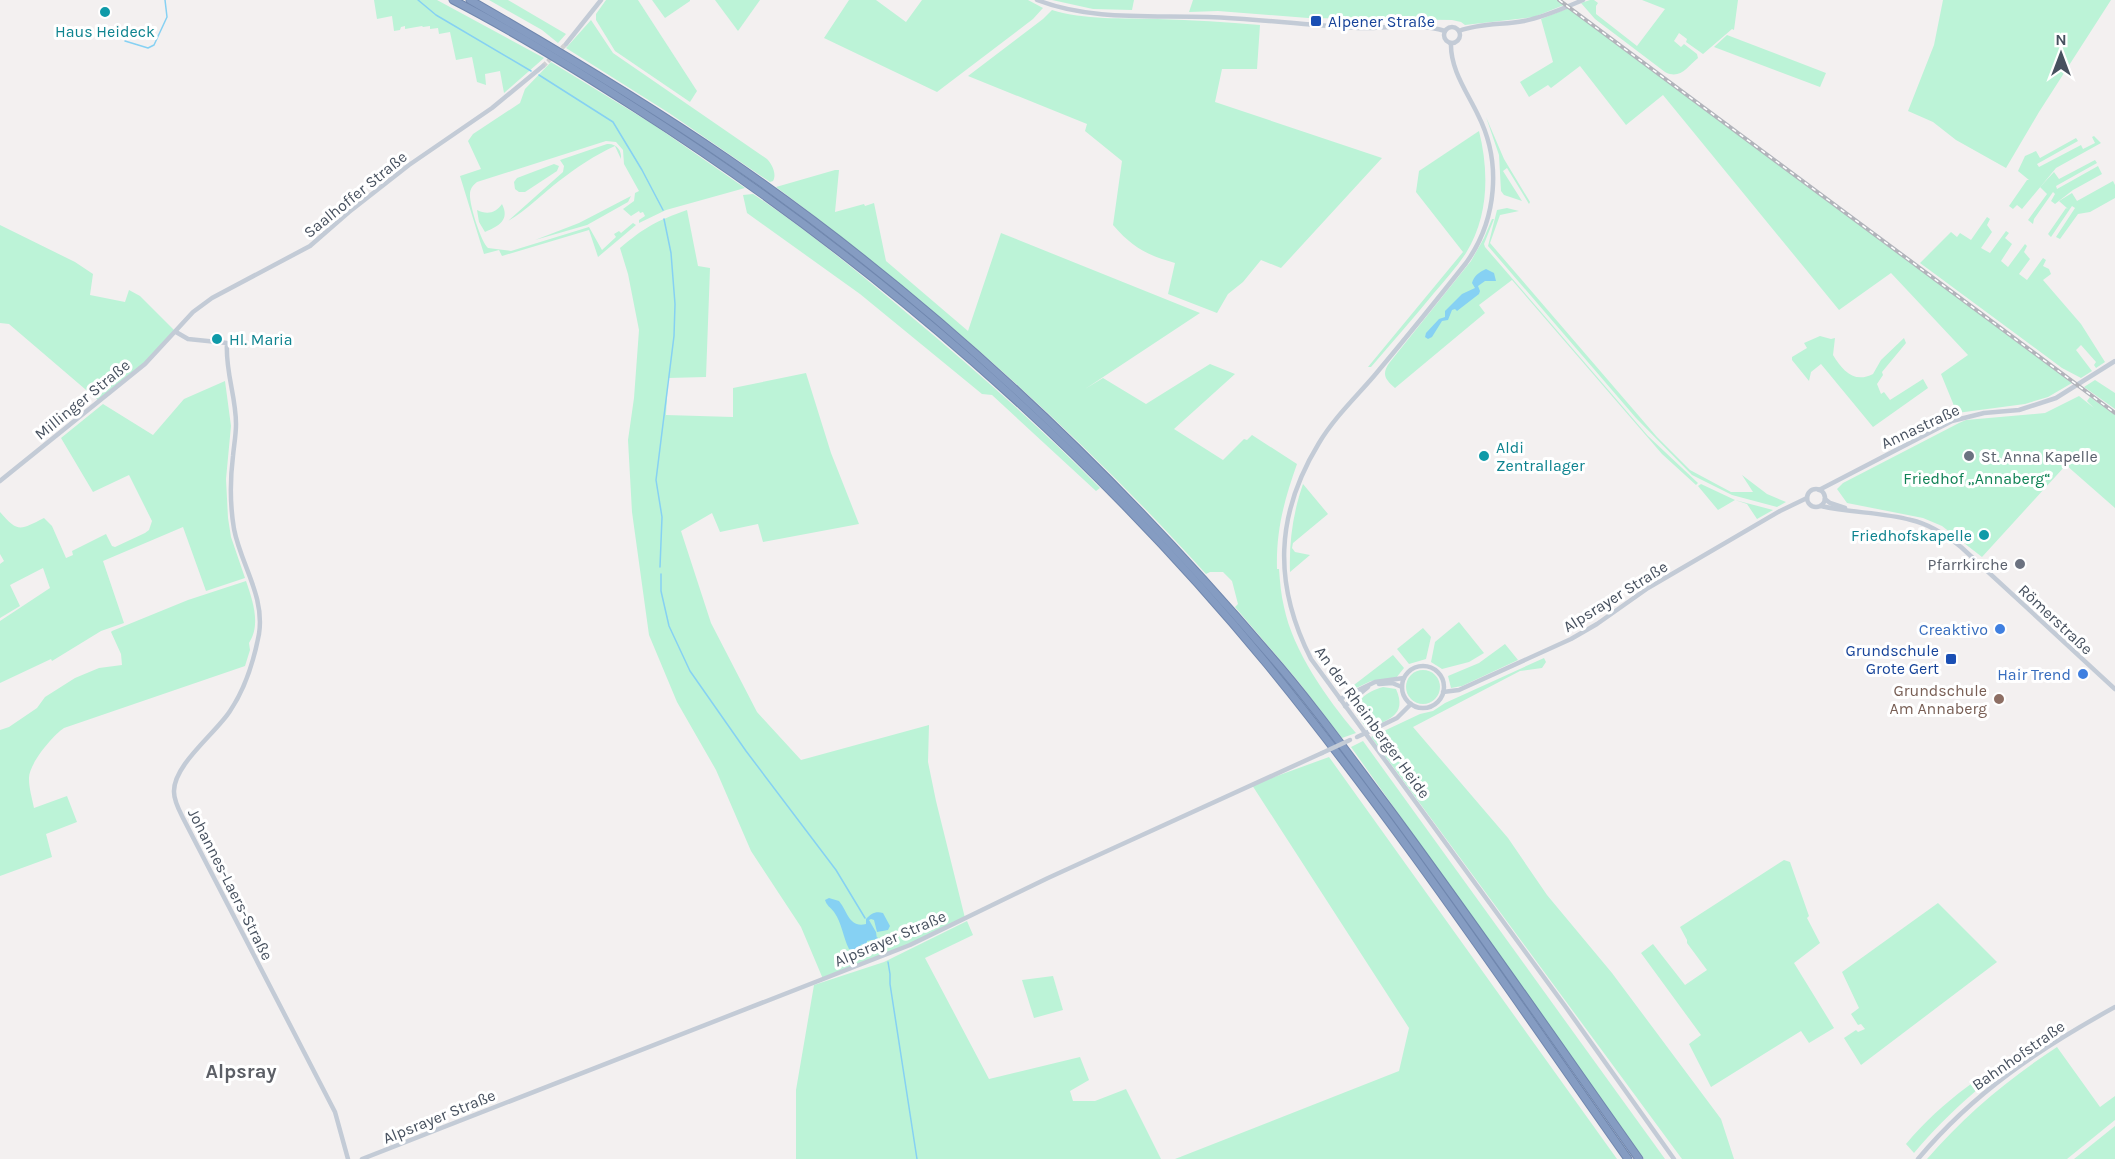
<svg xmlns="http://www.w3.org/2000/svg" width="2115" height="1159" viewBox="0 0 2115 1159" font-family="Karla,sans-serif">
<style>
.green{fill:#bcf3d7}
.water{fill:#86d1f3}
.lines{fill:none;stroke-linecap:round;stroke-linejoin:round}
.stream{stroke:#86d1f3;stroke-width:1.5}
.minor-tunnel{stroke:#d1d0d3;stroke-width:4.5;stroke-dasharray:4.5 2;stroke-linecap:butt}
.highway-casing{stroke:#7087ae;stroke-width:9}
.minor{stroke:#c3cbd6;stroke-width:4.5}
.highway{stroke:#859cc2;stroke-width:7}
.rail-casing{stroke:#b2b4bb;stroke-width:4}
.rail{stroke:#fff;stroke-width:1.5;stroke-dasharray:4.5;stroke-linecap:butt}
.minor-bridge{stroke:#c3cbd6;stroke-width:4.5}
.culture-dot{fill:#0f9aa8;stroke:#fff;stroke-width:2}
.transit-dot{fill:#1a4fb4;stroke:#fff;stroke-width:2}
.worship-dot{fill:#6b7280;stroke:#fff;stroke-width:2}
.shop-dot{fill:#3f7fe0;stroke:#fff;stroke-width:2}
.education-dot{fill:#8d6e63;stroke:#fff;stroke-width:2}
.labels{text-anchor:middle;stroke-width:6;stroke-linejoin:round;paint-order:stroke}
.transit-label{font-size:16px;fill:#164399;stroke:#fff;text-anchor:start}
.culture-label{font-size:16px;fill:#0d838f;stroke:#fff;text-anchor:start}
.street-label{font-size:16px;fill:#47515f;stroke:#fff}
.worship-label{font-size:16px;fill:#5b616d;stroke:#fff;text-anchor:start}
.park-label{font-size:16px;fill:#108255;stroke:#fff}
.shop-label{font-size:16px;fill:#366cbe;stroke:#fff;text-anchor:end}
.education-label{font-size:16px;fill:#785e54;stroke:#fff;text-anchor:end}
.quarter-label{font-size:20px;font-weight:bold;fill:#5c5f66;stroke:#fff}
</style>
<rect width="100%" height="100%" fill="#f3f0f0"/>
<g class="green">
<polygon points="374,0 437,0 544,58 504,93 500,71 485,74 486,85 477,82 472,57 456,60 450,32 439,34 438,28 430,29 430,26 423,27 422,26 405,29 405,26 401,27 400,30 394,31 392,16 377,19"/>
<polygon points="489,0 508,0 566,34 558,43 542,30"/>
<polygon points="606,0 638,0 697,91 690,102 615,51 596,20 596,14"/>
<polygon points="652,0 690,0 690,1 665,18"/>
<polygon points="715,0 760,0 738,31"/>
<polygon points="849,0 876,0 906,22 922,0 1028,0 1043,8 1033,19 937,92 824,38"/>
<polygon points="1052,0 1134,0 1132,10 1093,9"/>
<polygon points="1193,0 1557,0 1564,5 1534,17 1465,25 1461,22 1452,20 1308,18 1218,11 1189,12"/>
<path d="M1590 0H1594L1598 3 1596 6V14L1637 46 1665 9 1642 0H1738L1734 30 1732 29 1703 54 1686 42 1687 39 1679 33 1674 41 1681 47 1684 44 1697 54 1698 58C1687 67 1680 80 1665 72L1595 19 1581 3Z"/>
<polygon points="1943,0 2111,0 2039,112 2006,168 1956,140 1933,122 1908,111 1934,45"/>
<polygon points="1569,8 2072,383 2048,397 2025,404 1957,413 1941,374 1968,355 1891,273 1839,310 1663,95 1626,125 1580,66 1551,88 1548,85 1529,97 1520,82 1553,62 1541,19"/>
<path d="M1052 10C1083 20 1125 18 1158 19 1193 20 1226 22 1260 25L1257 69H1222L1215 102 1382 158 1281 268 1261 260 1243 282 1228 294 1217 313 1168 294 1175 263C1147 255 1133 248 1113 225L1122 161 1085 131 1087 124 968 76 1043 19Z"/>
<path d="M591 20 613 53 767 159C772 164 777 174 773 181L770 182 669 113 566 48Z"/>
<polygon points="1727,35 1826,73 1820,87 1714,47"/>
<path d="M551 62 654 125 745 188 666 210 639 223V220L645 216 643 212 640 213 639 211 631 216 623 209 634 201 635 193 639 191 624 164 623 150 616 142 606 141 477 182C473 185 470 189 470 194 469 204 481 242 488 248L511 251 589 227 602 250 616 237 614 234 619 231 621 233 633 223 636 225 598 257 589 230 502 256 499 250 484 254 460 176 481 169 468 141 473 134 520 103 525 89Z"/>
<polygon points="1486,117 1504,159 1530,202 1529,204 1507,168 1503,171 1522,201 1504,195 1501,191 1499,155"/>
<path d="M1479 131C1489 171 1489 216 1466 253 1457 267 1445 280 1434 293 1414 318 1392 342 1371 367H1368L1463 252 1416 192 1419 171Z"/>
<polygon points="2094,136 2101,143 2056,168 2022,209 2017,205 2013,209 2009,206 2027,180 2029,180 2018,171 2025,156 2036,151 2040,158 2076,138 2078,141 2037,164 2039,167 2081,145 2083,149 2095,143 2092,137"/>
<path d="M607 144C616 143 622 150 621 159L615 146C595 155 576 168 559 181 542 194 527 210 508 221L563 172 564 166 560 160Z"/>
<polygon points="2095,160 2097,163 2056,186 2057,189 2098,166 2102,174 2073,190 2055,204 2051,201 2055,194 2053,192 2034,219 2033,224 2028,220 2047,194 2048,195 2040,187 2054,172 2059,179"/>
<polygon points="554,164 559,166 557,171 525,192 519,192 515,189 514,182 517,178"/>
<path d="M835 170H839L835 212 864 204 865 206 874 203 886 261 968 331 1001 233 1200 313 1085 389 1103 378 1146 404 1210 364 1235 374 1174 429 1223 460 1244 439 1247 440 1252 435 1297 464C1284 501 1276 530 1277 569H1279C1280 582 1281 595 1284 607 1293 651 1327 699 1356 733L1342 738 1298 681 1235 607 1238 604 1232 581 1223 572H1210L1206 574C1076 430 932 303 776 187Z"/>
<polygon points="2113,181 2115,185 2115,198 2090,212 2078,214 2060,239 2056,237 2075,208 2072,206 2051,237 2048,234 2066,208 2068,209 2059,201 2072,193 2077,201"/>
<path d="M753 194C807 230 858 272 908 314 974 369 1039 426 1100 488L1096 491 992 395 982 394 860 294 747 213 743 195Z"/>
<polygon points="631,196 628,202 587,225 535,240 579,223"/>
<path d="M502 204C510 220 499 226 485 232L479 222 477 210C487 215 496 213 502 204Z"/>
<polygon points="1507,208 1519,211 1500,215 1490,243 1657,437 1690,470 1731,492 1753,492 1742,475 1767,494 1786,502 1777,507 1732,495 1692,475 1636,418 1488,246 1497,210"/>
<path d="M687 210 698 266 710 268 706 377 668 378 666 415 733 417V388L806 373 831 453 859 524 763 542 758 524 720 532 712 513 681 531 711 623 757 712 801 760 929 725 928 762 936 801 965 918 939 932 823 979 801 927 751 851 716 770 677 702 649 635 632 512 628 440 634 398 639 330 628 274 620 248C645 227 656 221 687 210Z"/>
<polygon points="1987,217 1990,219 1987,225 1992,232 1981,248 1990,253 2006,231 2009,233 2005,238 2012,244 2001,261 2008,267 2025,244 2027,246 2024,252 2030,259 2019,274 2027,280 2043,258 2046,260 2043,266 2049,269 2051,274 2043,280 2081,324 2105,362 2096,368 2094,365 2096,362 2081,345 2076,350 2092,371 2081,378 2062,368 1920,263 1951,232 1957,237 1960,233 1971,240"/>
<path d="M1492 219H1494L1484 244 1485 247 1648 436 1698 483 1696 485 1662 454 1512 280 1479 305 1485 313 1395 388C1385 379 1381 374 1390 362L1471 261 1484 238Z"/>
<polygon points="0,225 75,262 93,274 90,295 125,302 129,290 140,296 176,332 145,364 99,401 9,324 0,323"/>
<path d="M1820 336 1831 339 1835 338 1833 355C1842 370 1854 384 1873 374L1881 360 1904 338 1906 343 1882 372 1883 375 1877 384 1881 394 1884 392 1890 400 1923 379 1928 388 1873 427 1821 364 1811 372 1809 381 1792 360V357L1807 348 1804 343Z"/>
<polygon points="2095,380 2115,393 2115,409 2084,387"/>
<path d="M225 381 231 426 226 479 228 518 231 537 245 578 206 591 183 527 103 561 124 623 101 631 52 661 51 659 0 683V621L50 588 43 568 10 585 20 606 0 618V564L4 561 0 554V512C18 533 20 530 44 518L52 526 66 558 73 555 72 551 106 534 112 546 115 547 145 533 149 530 152 521 129 475 93 492 61 438 103 404 153 435 184 399Z"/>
<polygon points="2079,396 2094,408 2087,401 2090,397 2115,415 2115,508 2066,465 1982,557 1942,526 1923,518 1847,503 1837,489 1843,483 1959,423 1966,420 2045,413"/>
<path d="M1303 484 1328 514 1293 543 1292 548 1295 552 1310 555 1290 572C1289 541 1293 513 1303 484Z"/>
<polygon points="1701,484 1735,500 1773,510 1757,519 1747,504 1735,500 1718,510 1698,486"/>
<path d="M246 581C253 601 261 625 249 643L250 650 245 666 64 728C52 736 28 765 29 779 29 788 32 798 34 808L67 796 77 822 46 834 52 857 0 876V730L9 727 37 708 45 697 75 678 99 668 122 665 121 654 111 632 112 631 188 600Z"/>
<polygon points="1459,622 1484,653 1469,662 1442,669 1431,662 1435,642"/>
<polygon points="1423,628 1431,637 1426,659 1409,664 1397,649"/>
<polygon points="1505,644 1518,660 1462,686 1451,688 1448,676 1479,663"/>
<polygon points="1393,655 1404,668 1396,678 1371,681 1348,692 1345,690 1350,688"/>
<polygon points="1544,658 1546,662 1542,668 1520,671 1413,727 1508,838 1547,895 1612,973 1721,1119 1734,1159 1682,1159 1371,737 1420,714 1433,711 1445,703"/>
<circle cx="1423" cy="687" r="17"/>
<path d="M1383 687 1396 689C1408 716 1387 720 1367 729L1357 715 1359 713 1357 705C1362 695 1372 690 1383 687Z"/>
<polygon points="1363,741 1665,1159 1644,1159 1351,747"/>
<polygon points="1329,757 1617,1159 1175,1159 1399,1071 1409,1028 1252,785"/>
<polygon points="1784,860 1790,862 1809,916 1807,918 1820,943 1794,963 1834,1028 1809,1043 1801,1031 1711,1087 1689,1044 1701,1035 1641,953 1653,944 1685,985 1707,970 1687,943 1687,940 1680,927"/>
<polygon points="1938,903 1997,962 1861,1065 1844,1038 1856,1030 1858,1032 1865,1029 1861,1024 1858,1025 1851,1014 1859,1008 1842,972"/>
<polygon points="967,921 973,935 925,958 989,1079 1080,1057 1089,1080 1070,1091 1073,1101 1095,1101 1126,1089 1161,1159 796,1159 796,1090 814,985 884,962"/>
<polygon points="1053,976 1063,1010 1034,1018 1022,980"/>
<path d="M2062 1028C2005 1065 1958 1101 1914 1153L1906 1144C1951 1091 2003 1061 2062 1028Z"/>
<path d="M2057 1047 2100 1107 2115 1096V1120L2067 1159H1927C1965 1115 2008 1079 2057 1047Z"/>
<polygon points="2115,1126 2115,1159 2074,1159"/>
</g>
<g class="water">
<path d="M1486 269 1494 273 1496 281H1485L1478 286 1480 291 1479 294 1457 311 1455 309 1452 310 1448 320 1442 321 1432 337 1428 339 1425 337 1426 333 1439 319 1445 317V311L1462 294 1475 288 1472 283C1474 276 1479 272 1486 269Z"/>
<path d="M829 898 839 901C848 912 849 928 866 924V919C871 914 875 911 883 913L890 926 888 930 877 932 874 920 871 919 869 920 876 932 877 939 867 941V950L862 944 856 951 849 949C843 937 842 923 834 912 830 907 827 906 825 900Z"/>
</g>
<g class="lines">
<g class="stream">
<polyline points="418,0 436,15 531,71"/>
<polyline points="125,41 148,48 154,45 167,17 165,0"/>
<polyline points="539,75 613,122 642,170 663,210"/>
<polyline points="660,567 662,517 656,480 674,336 675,304 671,253 664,219"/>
<polyline points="661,574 661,591 669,626 690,671 746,751 836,870 865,918"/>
<polyline points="877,938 884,950"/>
<polyline points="888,962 890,974 890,984 917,1159"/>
</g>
<polyline class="minor-tunnel" points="543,66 566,44"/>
<defs>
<g id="highway">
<path d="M453 0C515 32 575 69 634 107 871 258 1088 447 1267 664 1396 822 1510 992 1628 1159"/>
<path d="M470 0C557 50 643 101 726 158 929 297 1108 466 1268 653 1312 703 1351 758 1391 811 1476 926 1557 1043 1639 1159"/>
</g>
</defs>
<use href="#highway" class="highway-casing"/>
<g class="minor">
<path d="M1037 0C1091 21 1151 15 1208 17 1258 19 1308 25 1358 28 1386 29 1418 22 1445 31"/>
<circle cx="1452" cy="35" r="8"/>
<path d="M1459 31C1480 23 1503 25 1524 21 1545 17 1564 8 1583 0"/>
<path d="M1451 43C1450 69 1467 92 1478 115 1502 162 1497 220 1466 263 1436 301 1405 339 1374 376 1355 398 1334 418 1319 443 1275 515 1273 584 1311 659L1565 1006 1674 1159"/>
<polyline points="566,44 601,0"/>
<path d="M176 332 188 339 227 343C225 371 236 396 236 424 236 435 234 445 233 456 230 480 230 505 234 529 241 565 265 596 259 634 254 660 245 689 230 711 216 733 173 765 174 792 174 801 179 810 183 818L335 1112 348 1159"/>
<polyline points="0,481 145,364 193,312 212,298 310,246 349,212 409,165 492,108 543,66"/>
<circle cx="1816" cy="498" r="9"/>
<polyline points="1819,490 1952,421 1984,413 2019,410 2056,398 2115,361"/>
<polyline points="1825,499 1830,503 1845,508"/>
<path d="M1821 506C1850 513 1881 512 1911 520 1929 524 1946 535 1961 547L2115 689"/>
<circle cx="1423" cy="687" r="21"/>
<polyline points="1379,684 1392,683 1402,687"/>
<polyline points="1443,692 1459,690 1571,639 1597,624 1648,588 1780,511 1807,498"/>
<polyline points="1340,699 1375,682 1404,678"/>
<polyline points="1345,706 1368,687"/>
<polyline points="1370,731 1397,718 1411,704"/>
<polyline points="362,1159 910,945 1048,878 1322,753"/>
<path d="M1918 1159C1974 1092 2039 1049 2115 1007"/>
</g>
<use href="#highway" class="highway"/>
<defs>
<polyline id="rail" points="1559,0 2115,413"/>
</defs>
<use href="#rail" class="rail-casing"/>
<use href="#rail" class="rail"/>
<g class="minor-bridge">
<polyline points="1357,737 1370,731"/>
<polyline points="1322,753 1350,740"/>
</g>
</g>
<g class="culture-dot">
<circle cx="105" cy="12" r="6"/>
<circle cx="217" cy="339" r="6"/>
<circle cx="1484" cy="456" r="6"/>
<circle cx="1984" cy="535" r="6"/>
</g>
<g class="transit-dot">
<rect x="1310" y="15" width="12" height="12" rx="3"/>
<rect x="1945" y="653" width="12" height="12" rx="3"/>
</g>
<g class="worship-dot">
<circle cx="1969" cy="456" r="6"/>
<circle cx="2020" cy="564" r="6"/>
</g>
<g class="shop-dot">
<circle cx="2000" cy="629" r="6"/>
<circle cx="2083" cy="674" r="6"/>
</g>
<circle class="education-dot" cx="1999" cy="699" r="6"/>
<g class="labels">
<g class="transit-label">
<text x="1328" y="27">Alpener Straße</text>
<text x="1939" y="656" text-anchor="end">Grundschule<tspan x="1939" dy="18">Grote Gert</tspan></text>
</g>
<g class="culture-label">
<text x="105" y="37" text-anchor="middle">Haus Heideck</text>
<text x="229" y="345">Hl. Maria</text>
<text x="1496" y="453">Aldi<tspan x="1496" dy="18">Zentrallager</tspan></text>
<text x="1972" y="541" text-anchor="end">Friedhofskapelle</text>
</g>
<g class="street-label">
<text transform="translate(355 194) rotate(-39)" y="6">Saalhoffer Straße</text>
<text transform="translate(82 399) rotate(-39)" y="6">Millinger Straße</text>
<text transform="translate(1920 426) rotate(-25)" y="6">Annastraße</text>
<text transform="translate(1615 596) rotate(-32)" y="6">Alpsrayer Straße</text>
<text transform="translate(2056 619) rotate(43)" y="6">Römerstraße</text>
<text transform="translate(1373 722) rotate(54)" y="6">An der Rheinberger Heide</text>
<text transform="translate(231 884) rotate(63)" y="6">Johannes-Laers-Straße</text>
<text transform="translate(890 938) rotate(-23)" y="6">Alpsrayer Straße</text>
<text transform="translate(2018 1055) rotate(-35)" y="6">Bahnhofstraße</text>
<text transform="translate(439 1116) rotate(-22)" y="6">Alpsrayer Straße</text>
</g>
<g class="worship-label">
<text x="1981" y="462">St. Anna Kapelle</text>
<text x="2008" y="570" text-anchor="end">Pfarrkirche</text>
</g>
<g class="park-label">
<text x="1977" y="484">Friedhof „Annaberg“</text>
</g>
<g class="shop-label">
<text x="1988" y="635">Creaktivo</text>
<text x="2071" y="680">Hair Trend</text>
</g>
<g class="education-label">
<text x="1987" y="696">Grundschule<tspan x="1987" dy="18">Am Annaberg</tspan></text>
</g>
<g class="quarter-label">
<text x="241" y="1078">Alpsray</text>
</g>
</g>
<g transform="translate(2061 54)" stroke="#ffffff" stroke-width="4.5" paint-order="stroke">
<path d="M0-4.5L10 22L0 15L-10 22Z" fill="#47515f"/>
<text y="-9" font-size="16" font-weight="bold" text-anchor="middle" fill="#47515f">N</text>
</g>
</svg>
